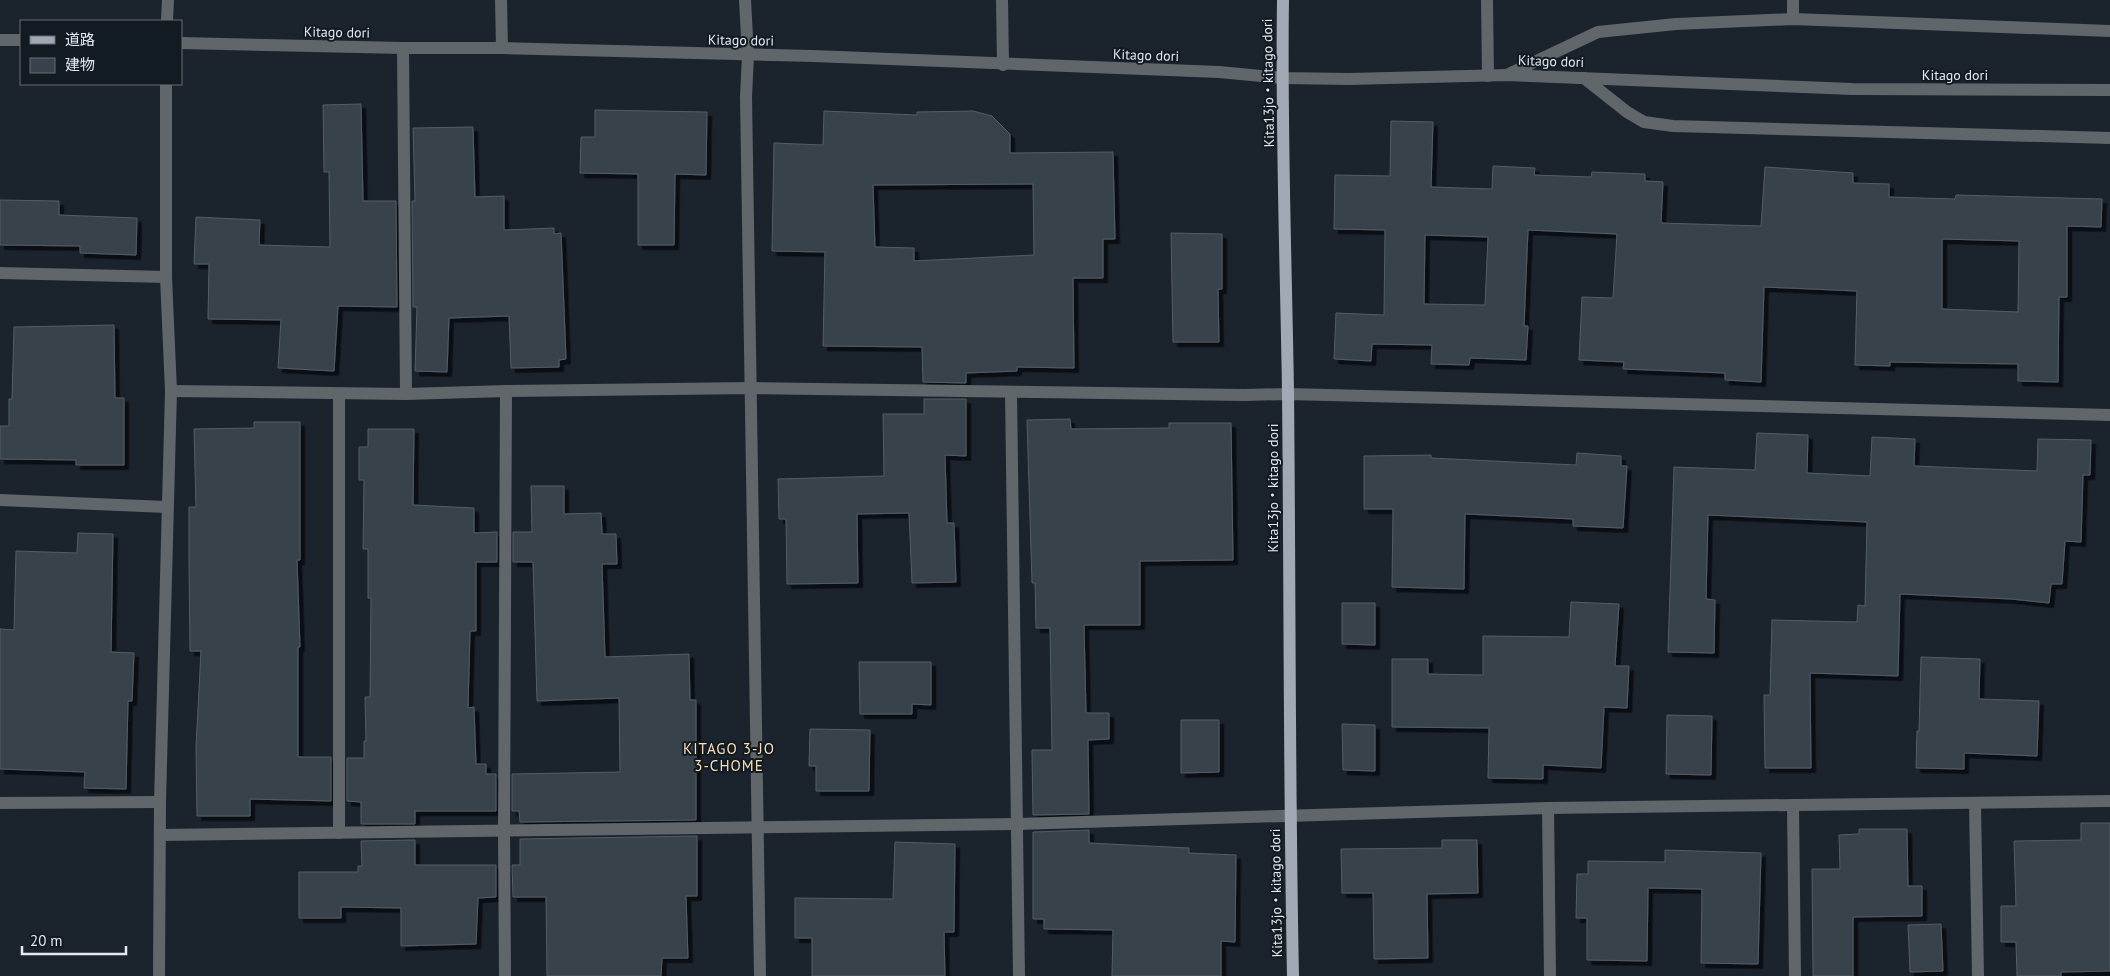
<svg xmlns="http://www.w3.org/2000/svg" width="2110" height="976" viewBox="0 0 2110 976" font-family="'PT Sans','Noto Sans JP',sans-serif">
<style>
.building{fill:#39424c;stroke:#535d67;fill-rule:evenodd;filter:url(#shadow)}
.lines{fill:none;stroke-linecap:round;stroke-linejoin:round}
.minor{stroke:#61666a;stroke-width:12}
.major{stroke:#a1aab4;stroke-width:12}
.labels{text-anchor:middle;stroke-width:4;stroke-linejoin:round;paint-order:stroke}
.street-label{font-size:14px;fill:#e3e9ef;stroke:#121a22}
.neighbourhood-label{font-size:15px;letter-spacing:1px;fill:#fcdfb8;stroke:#121a22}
</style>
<defs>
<filter id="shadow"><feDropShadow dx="4.5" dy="4.5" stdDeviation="0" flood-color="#0009"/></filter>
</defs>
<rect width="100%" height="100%" fill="#1b232c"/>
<g class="building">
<polygon points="361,104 363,201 396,201 397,307 338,306 334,371 278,368 281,320 208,319 209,264 194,264 196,217 260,220 259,245 330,247 329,172 324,172 323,105"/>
<polygon points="595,110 707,112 706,175 675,174 674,245 638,245 638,174 580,173 581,137 595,137"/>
<path d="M824 111 917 115V112L973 111 992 116 1010 134V153L1113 152 1115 239H1103V278H1073L1074 368 1017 367V371L966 373V383L923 382 922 347 823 346 825 252 772 251 774 143 823 145ZM1033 184 1034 255 914 261V248L875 247 873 185Z"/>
<path d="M1391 121 1433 122 1431 187 1492 189 1493 166 1535 168 1534 175 1591 177 1592 172 1645 174V181L1663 182 1661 223 1761 226 1765 167 1853 173V183L1889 184V197L1955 199 1956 195 2102 199 2101 227 2067 226V297H2059L2058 382 2018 381V364L1890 362V366L1855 365 1857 291 1764 287 1761 382 1725 380V373L1623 369 1624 362 1579 360 1582 297 1613 298 1617 234 1528 230 1524 326H1528L1526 360 1470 358 1469 365 1431 364 1432 345 1372 344 1371 361 1334 359 1336 313 1384 315 1385 230 1334 229 1335 175 1390 176ZM1425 235 1488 237 1485 305 1424 304ZM1942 239 2019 241 2018 312 1942 309Z"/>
<polygon points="473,127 475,197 504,196 504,230 554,228 554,234 561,233 566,359 559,360 559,367 511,368 509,316 449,318 447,372 415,371 417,307 413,307 412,201 415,201 413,128"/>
<polygon points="0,200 59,201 59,215 137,218 136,255 80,253 80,246 0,245"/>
<polygon points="1171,233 1222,234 1222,289 1218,289 1219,342 1173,342"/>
<polygon points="114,325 115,398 124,398 124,465 76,465 76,460 0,459 0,426 9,426 9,399 12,399 14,327"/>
<polygon points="924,399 966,399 966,456 945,455 947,523 954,523 956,582 912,583 909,513 857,514 858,583 787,584 786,519 779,519 778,479 884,476 883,414 924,414"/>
<polygon points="1070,419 1071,429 1169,428 1169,423 1231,423 1233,560 1140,561 1140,625 1084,625 1086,713 1109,713 1109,739 1088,740 1089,814 1033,815 1032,750 1052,750 1050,628 1036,628 1035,583 1032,583 1027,420"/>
<polygon points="254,422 300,422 300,560 297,560 300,647 298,647 298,757 331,757 331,801 250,799 250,816 197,816 196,747 201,651 190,651 189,564 189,507 196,507 194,429 254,428"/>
<polygon points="368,429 414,429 413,505 474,508 474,533 497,532 497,562 476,562 476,631 470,631 468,708 474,707 476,764 486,764 486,774 496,774 496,811 415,811 415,824 361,824 361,802 347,801 347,758 364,758 364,741 366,741 365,697 370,697 371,598 368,598 368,549 363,549 364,480 359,480 359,447 368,447"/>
<polygon points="1757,433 1808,435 1807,473 1870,476 1872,437 1915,439 1914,466 2037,471 2038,439 2091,440 2090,475 2083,475 2081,542 2065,541 2062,584 2051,584 2049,603 2011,599 1900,594 1898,676 1810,673 1811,768 1765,768 1764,695 1770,695 1772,620 1857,622 1858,605 1865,606 1867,522 1708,515 1706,599 1715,600 1714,653 1668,652 1674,467 1755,470"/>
<polygon points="1577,453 1621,456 1621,466 1627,466 1623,528 1573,526 1573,519 1465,514 1464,589 1392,587 1393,509 1364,509 1364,456 1431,455 1431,458 1576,465"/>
<polygon points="531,486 564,486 564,514 601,513 602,534 616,534 617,564 602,564 605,657 689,654 690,700 696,700 696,820 520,822 519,811 512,811 512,774 620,772 619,698 537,701 533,562 513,562 513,532 532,532"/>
<polygon points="78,533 113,534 111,652 134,653 132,701 128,701 126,789 84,788 85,772 0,769 0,629 14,630 16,551 77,553"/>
<polygon points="1571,602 1619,604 1615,666 1629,666 1627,708 1604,707 1601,768 1543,765 1543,779 1488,778 1489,728 1392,727 1392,659 1428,659 1428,674 1483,675 1483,636 1569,637"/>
<polygon points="1342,603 1375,603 1375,645 1342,644"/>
<polygon points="1921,657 1980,659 1979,699 2039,701 2037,756 1964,753 1964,769 1916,768 1917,731 1919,731"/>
<polygon points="859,662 931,662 931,705 912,704 912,714 860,714"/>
<polygon points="1667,715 1712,716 1711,775 1666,774"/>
<polygon points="1181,720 1219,720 1219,772 1181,773"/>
<polygon points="1342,724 1375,725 1375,771 1343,770"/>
<polygon points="810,729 870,730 869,791 816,791 816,766 809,766"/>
<polygon points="2081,823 2110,823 2110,971 2061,972 2061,976 2017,976 2016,942 2001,942 2001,906 2016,906 2014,841 2081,840"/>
<polygon points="1859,829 1907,829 1908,886 1922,886 1922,916 1853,917 1853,976 1813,976 1812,869 1840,869 1839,835 1859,834"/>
<polygon points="1089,830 1089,843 1189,848 1189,853 1236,855 1235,942 1221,941 1221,976 1112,976 1113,930 1044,929 1044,919 1033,919 1033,832"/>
<polygon points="697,836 697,896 686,896 688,958 662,958 661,976 547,976 546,897 513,897 512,865 520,865 520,839"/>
<polygon points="415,840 415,865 496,865 496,897 478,898 476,944 401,946 401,908 341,907 341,918 299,918 299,872 358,872 358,866 362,866 361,841"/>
<polygon points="1442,840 1477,840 1478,893 1427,894 1428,958 1374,959 1373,893 1342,893 1341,849 1442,848"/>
<polygon points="895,842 955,844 954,932 944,932 945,976 812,976 812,938 795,938 795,898 893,899"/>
<polygon points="1665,850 1761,853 1758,964 1701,963 1702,889 1648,888 1647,961 1587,960 1587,918 1576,918 1577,874 1588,874 1588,861 1665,862"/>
<polygon points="1941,924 1943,971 1910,972 1908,925"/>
</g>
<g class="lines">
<g class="minor">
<polyline points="501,0 502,48"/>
<polyline points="745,0 748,55 746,97 760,976"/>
<polyline points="1002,0 1003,65"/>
<polyline points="1487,0 1488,76"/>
<polyline points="1793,0 1793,19"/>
<polyline points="167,21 168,0"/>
<polyline points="0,40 21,40"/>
<polyline points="181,43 403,48 502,48 813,56 1219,72 1282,78 1349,79 1507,75 1852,89 2110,90"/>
<polyline points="403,48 406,394"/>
<polyline points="1509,74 1598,32 1676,24 1793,19 2110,31"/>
<polyline points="1584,78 1627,112 1644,122 1673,126 2110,138"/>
<polyline points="0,273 166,277"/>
<polyline points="171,391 406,394 506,391 751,388 1244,395 1288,394 2110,415"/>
<polyline points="1011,392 1019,976"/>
<polyline points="339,394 339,833"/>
<polyline points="0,500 166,507"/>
<polyline points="0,803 160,802"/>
<polyline points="1975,803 1978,976"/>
<polyline points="1793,805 1795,976"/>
<polyline points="1548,808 1550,976"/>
<polyline points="160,835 1017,824 1548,808 2110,801"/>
<polyline points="159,976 160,802 171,391 166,277 166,84"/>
<polyline points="505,976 504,831 506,391"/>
</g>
<path class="major" d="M1283 0C1281 131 1286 262 1288 392 1290 587 1289 781 1293 976"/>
</g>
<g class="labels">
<g class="street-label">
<text transform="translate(337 32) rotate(1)" y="5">Kitago dori</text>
<text transform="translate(741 40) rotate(1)" y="5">Kitago dori</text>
<text transform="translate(1146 55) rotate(2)" y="5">Kitago dori</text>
<text transform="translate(1551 61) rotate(2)" y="5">Kitago dori</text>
<text x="1955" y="80">Kitago dori</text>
<text transform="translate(1268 83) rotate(-91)" y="5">Kita13jo・kitago dori</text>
<text transform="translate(1273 488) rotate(-90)" y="5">Kita13jo・kitago dori</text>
<text transform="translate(1276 893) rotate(-91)" y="5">Kita13jo・kitago dori</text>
</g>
<g class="neighbourhood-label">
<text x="729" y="754">KITAGO 3-JO<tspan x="729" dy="17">3-CHOME</tspan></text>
</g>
</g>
<rect x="20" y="20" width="162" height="65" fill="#121a22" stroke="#666d74"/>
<rect x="30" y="36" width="25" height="8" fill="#a1aab4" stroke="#666d74"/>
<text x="65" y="45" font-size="15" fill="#e3e9ef">道路</text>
<rect x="30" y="58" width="25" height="15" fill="#39424c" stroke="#666d74"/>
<text x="65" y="70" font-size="15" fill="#e3e9ef">建物</text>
<path d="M22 946v8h104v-8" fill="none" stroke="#e3e9ef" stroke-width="2.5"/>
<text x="30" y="946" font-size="15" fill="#e3e9ef" stroke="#121a22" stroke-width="4" paint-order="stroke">20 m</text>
</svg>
